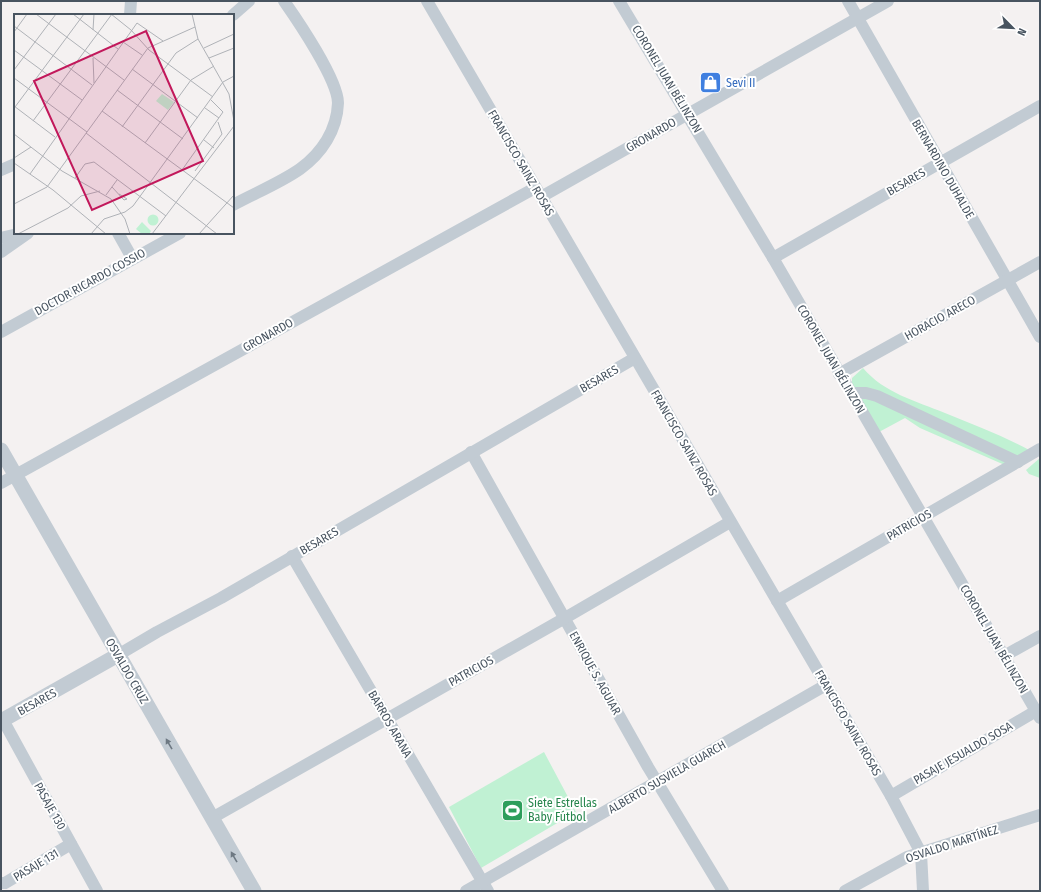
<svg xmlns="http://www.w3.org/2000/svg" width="1041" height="892" viewBox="0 0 1041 892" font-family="'Fira Sans Condensed',sans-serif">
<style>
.green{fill:#c0f1d3}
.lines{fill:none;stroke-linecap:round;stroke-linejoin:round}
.minor{stroke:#c2cbd3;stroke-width:12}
.tertiary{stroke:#c2cbd3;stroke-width:15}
.oneway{fill:#6d7882}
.labels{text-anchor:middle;stroke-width:4;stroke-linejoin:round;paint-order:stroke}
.street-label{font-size:12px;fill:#485460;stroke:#fff}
.shop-label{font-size:12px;fill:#366cbe;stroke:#fff;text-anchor:start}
.leisure-label{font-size:12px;fill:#27864d;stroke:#fff;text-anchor:start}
.inset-road{fill:none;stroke:#afb2b7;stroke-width:1}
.view{fill:#c2185b;fill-opacity:0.15;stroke:#c2185b;stroke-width:2}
.inset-edge{fill:none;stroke:#485460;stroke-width:2}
</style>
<rect width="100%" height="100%" fill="#f4f1f1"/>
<g class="green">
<path d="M863 368C884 393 916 401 945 413 974 425 1004 436 1031 451L1007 466 920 428 905 418 879 432 852 385V378Z"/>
<polygon points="1040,458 1040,478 1029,474 1026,470"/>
<polygon points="544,752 576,812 481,868 449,807"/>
</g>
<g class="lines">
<g class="minor">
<polyline points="427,1 891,796 921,853 923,891"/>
<polyline points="619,1 773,258 1040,718"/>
<polyline points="848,1 1040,337"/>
<polyline points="130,15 131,1"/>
<polyline points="233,15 249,1"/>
<polyline points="1,170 15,164"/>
<polyline points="541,197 888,1"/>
<path d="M233 205C255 193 280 183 300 169 322 153 337 130 338 103 338 80 298 21 284 1"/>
<polyline points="118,233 132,258"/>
<polyline points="1,238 22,233"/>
<polyline points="1,252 28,233"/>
<polyline points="773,258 1040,106"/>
<polyline points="1,332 180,233"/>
<polyline points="839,374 1040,262"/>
<polyline points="851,393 866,393 877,396 1018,462"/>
<polyline points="471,452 648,767 723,891"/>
<polyline points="1,483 535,188"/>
<polyline points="292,556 488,891"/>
<polyline points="777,601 1040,449"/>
<polyline points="118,655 157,632 221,598 635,358"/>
<polyline points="1004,656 1040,636"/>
<polyline points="3,720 97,891"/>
<polyline points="891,796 1036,711"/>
<polyline points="212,818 565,618 730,522"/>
<polyline points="1,883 5,883 71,844"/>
<polyline points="466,891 826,685"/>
<polyline points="845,891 907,857 1040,815"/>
</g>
<g class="tertiary">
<polyline points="1,450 254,891"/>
<polyline points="1,721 118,655"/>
</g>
</g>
<defs><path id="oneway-solid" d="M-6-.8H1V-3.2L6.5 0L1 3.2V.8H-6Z"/></defs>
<g class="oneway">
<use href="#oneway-solid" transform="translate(169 744) rotate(-120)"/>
<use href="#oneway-solid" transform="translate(234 857) rotate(-120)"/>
</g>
<defs>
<symbol id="shop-square" viewBox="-11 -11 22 22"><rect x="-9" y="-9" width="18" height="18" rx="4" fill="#3f7fe0" stroke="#fff"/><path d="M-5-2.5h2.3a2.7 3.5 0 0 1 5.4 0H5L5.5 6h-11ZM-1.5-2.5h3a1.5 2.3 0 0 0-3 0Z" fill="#fff"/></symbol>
<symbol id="stadium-square" viewBox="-11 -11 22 22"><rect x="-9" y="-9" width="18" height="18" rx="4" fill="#2e9e5b" stroke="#fff"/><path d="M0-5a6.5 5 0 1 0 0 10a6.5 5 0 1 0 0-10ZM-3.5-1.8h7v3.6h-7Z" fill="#fff"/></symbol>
</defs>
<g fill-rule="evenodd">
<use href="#shop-square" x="698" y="70" width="25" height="25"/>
<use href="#stadium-square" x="500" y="798" width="25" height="25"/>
</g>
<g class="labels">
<g class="street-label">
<text transform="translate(667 79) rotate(59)" y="4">CORONEL JUAN BÉLINZON</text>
<text transform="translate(651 135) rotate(-30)" y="4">GRONARDO</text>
<text transform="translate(521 163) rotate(60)" y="4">FRANCISCO SAINZ ROSAS</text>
<text transform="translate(943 169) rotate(60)" y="4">BERNARDINO DUHALDE</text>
<text transform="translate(906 182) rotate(-30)" y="4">BESARES</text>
<text transform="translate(90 282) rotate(-29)" y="4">DOCTOR RICARDO COSSIO</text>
<text transform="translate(940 318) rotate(-29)" y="4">HORACIO ARECO</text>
<text transform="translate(268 335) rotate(-29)" y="4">GRONARDO</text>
<text transform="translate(831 359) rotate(60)" y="4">CORONEL JUAN BÉLINZON</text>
<text transform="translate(599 379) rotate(-30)" y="4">BESARES</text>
<text transform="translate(684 443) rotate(60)" y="4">FRANCISCO SAINZ ROSAS</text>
<text transform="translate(909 525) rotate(-30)" y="4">PATRICIOS</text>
<text transform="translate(319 541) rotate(-30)" y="4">BESARES</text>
<text transform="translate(994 639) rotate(60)" y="4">CORONEL JUAN BÉLINZON</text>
<text transform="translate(127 671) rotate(60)" y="4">OSVALDO CRUZ</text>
<text transform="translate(471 671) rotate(-29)" y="4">PATRICIOS</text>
<text transform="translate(595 673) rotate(61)" y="4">ENRIQUE S. AGUIAR</text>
<text transform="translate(37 702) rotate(-29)" y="4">BESARES</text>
<text transform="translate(848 723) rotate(60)" y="4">FRANCISCO SAINZ ROSAS</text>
<text transform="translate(390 724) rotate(60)" y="4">BARROS ARANA</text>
<text transform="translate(963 753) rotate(-30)" y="4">PASAJE JESUALDO SOSA</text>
<text transform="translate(667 777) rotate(-30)" y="4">ALBERTO SUSVIELA GUARCH</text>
<text transform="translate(50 806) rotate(61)" y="4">PASAJE 130</text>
<text transform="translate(952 844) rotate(-18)" y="4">OSVALDO MARTÍNEZ</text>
<text transform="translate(36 865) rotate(-31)" y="4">PASAJE 131</text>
</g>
<g class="shop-label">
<text x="726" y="87">Sevi II</text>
</g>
<g class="leisure-label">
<text x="528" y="807">Siete Estrellas<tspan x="528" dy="14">Baby Fútbol</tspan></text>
</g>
</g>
<g transform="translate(14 14)">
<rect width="220" height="220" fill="#f4f1f1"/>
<path d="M148 80 160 88 154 96 142 87ZM133.5 206a5.5 5.5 0 1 1 11 0a5.5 5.5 0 1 1-11 0ZM128 208 137 217 135 220H128L122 215Z" fill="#c0f1d3"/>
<path class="inset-road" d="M22 0 110 66M59 0 104 35M97 0 117 16 135 36 199 83M178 0 184 25 215 80 220 107M0 12 78 71M79 16 80 0M0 18 13 0M109 28 128 41M190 34 220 20M0 36 68 86M79 44 80 69M195 44 220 34M118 55 184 104M0 56 42 0M0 64 73 118M103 76 169 125M0 92 41 123M1 93 70 0M191 94 205 104M88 97 220 194M19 107 98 0M108 113 162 39 184 25M72 119 203 220M0 120 48 157 97 185 111 205 116 220M190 126 200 134M131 129 177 66 200 52M0 144 17 133M0 149 39 176 92 220M168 156 209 98 197 86M181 157 208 120 204 108M16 160 123 9 149 27M61 164 71 150 80 148 152 202M98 173 110 186 113 185 105 180M92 181 103 166M0 190 33 173 134 34 181 13M4 220 54 194 67 182 86 177M77 220 90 205 111 198 119 192 209 68 220 62M138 220 220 112M185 220 220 181"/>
<path class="view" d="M132 17 189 147 78 196 20 67Z"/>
<rect width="220" height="220" class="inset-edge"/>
</g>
<rect width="1041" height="892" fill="none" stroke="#485460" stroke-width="4"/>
<g transform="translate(1013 28) rotate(114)" stroke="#ffffff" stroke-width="3" paint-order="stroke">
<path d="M0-3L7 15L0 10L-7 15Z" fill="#485460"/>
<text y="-6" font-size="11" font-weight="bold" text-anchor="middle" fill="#485460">N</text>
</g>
</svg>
